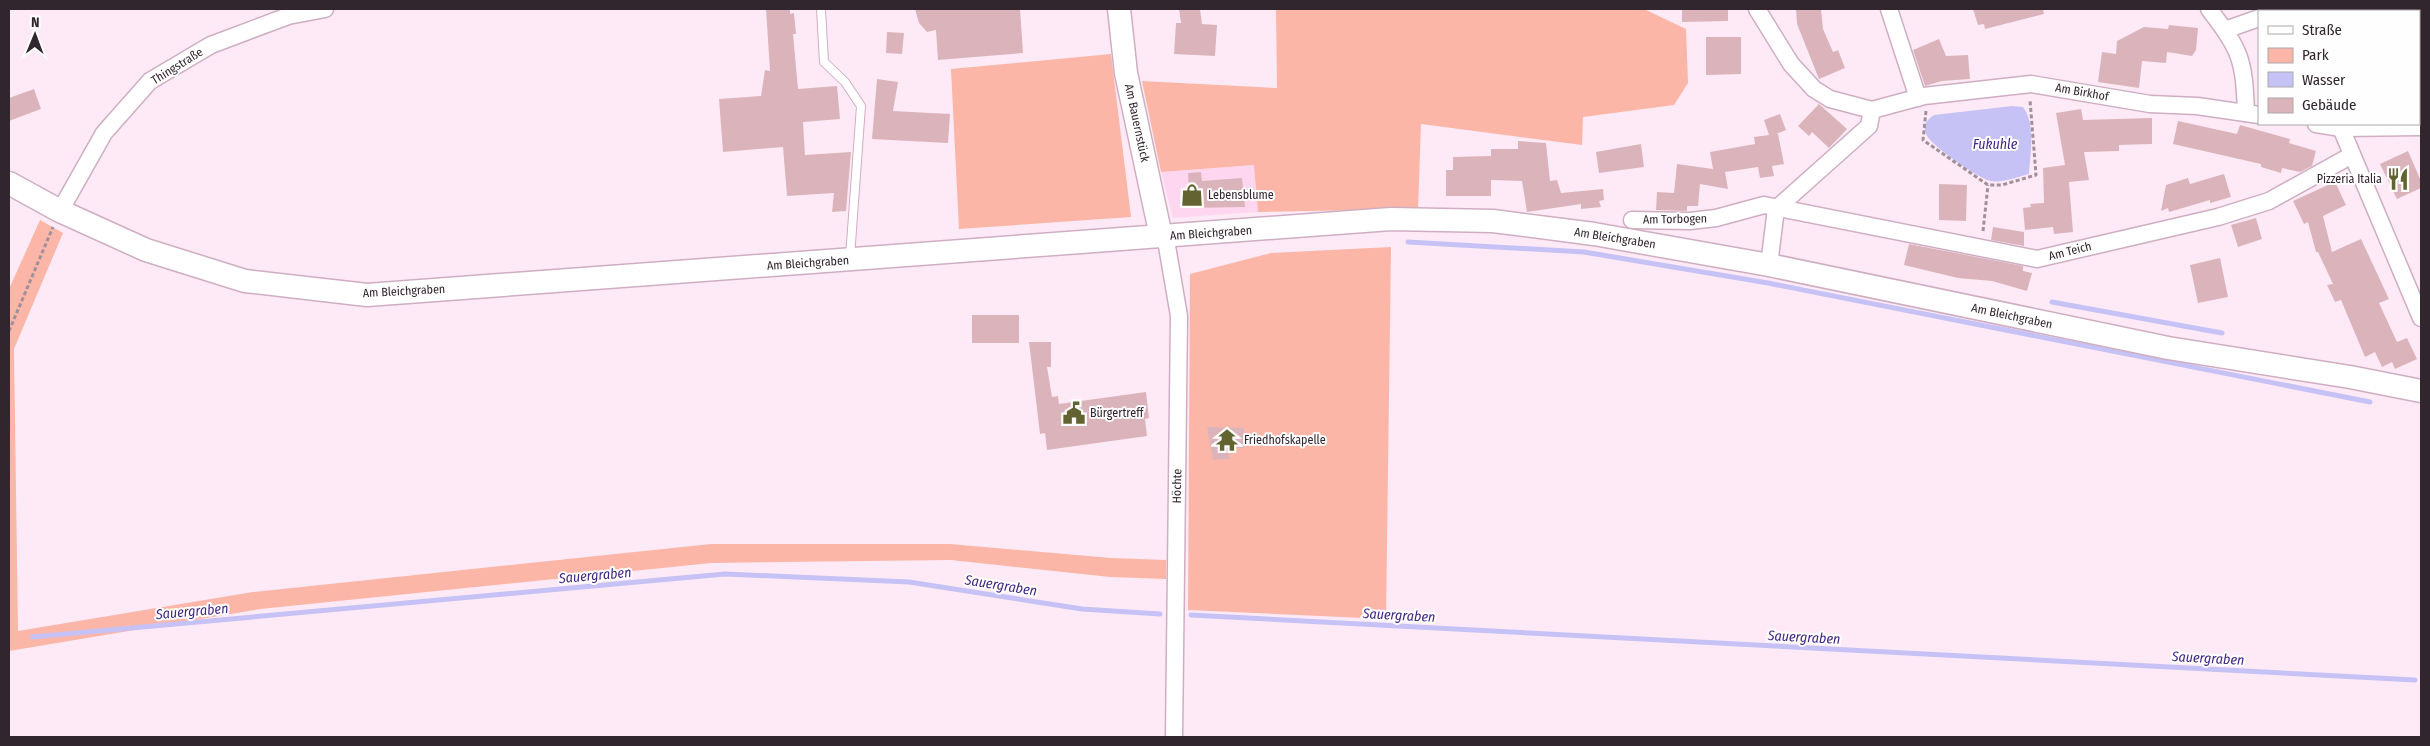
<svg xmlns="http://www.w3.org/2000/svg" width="2430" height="746" viewBox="0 0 2430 746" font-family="'Fira Sans Condensed',sans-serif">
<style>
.built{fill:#ffd6f0}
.green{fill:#fcb6a7}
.water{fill:#c7c2f5}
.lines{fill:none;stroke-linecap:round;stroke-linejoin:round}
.stream{stroke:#c7c2f5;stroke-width:5}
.building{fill:#dbb4bb}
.lane-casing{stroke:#cfaec2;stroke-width:10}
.street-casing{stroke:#cfaec2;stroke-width:19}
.secondary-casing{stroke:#cfaec2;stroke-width:25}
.path{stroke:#a0909a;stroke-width:3;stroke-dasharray:4 2.5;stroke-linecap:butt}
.lane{stroke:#fff;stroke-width:8}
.street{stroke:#fff;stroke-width:16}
.secondary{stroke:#fff;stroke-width:22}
.labels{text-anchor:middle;stroke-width:4;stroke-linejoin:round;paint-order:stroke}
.street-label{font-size:12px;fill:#32262e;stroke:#fefefe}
.poi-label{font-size:12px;fill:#32262e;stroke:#fefefe;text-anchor:start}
.water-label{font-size:14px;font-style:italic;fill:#402785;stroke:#fefefe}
</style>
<rect width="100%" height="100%" fill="#feeaf6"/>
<polygon class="built" points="1255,165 1258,212 1173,218 1161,172"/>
<g class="green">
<polygon points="1276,9 1644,9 1686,29 1688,83 1674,105 1583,117 1582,145 1421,124 1418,209 1258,212 1254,165 1161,172 1142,81 1277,88"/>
<polygon points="1111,54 1131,217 959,229 951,69"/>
<polygon points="40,220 63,233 14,349 18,631 253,592 711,544 950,544 1111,558 1166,560 1166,579 1110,577 951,560 711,563 260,609 9,651 9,289"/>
<polygon points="1391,247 1386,619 1188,610 1190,274 1271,253"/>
</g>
<path class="water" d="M2012 106 2023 107C2036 124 2030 154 2029 174 2017 177 2003 183 1991 181 1979 179 1930 145 1926 134 1922 125 1928 119 1934 115Z"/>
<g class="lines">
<g class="stream">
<polyline points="1408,242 1584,252 1768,283 2370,402"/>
<polyline points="2052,302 2222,333"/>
<polyline points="1191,615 2415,680"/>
<polyline points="32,637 725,574 909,582 1082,609 1160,614"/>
</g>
</g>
<g class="building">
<polygon points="766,9 790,9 790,14 794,13 796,34 793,34 798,89 837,86 840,119 803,122 805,155 851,152 846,211 832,212 834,193 787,196 783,147 723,152 719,99 761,96 765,70 770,71"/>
<polygon points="915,9 1020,9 1023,53 938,60 936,30 927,32 919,23"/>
<polygon points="1179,9 1200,9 1202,24 1217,25 1215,56 1174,54 1176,23 1181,23"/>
<polygon points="1682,9 1728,9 1728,21 1682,22"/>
<polygon points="1796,9 1821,9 1823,29 1833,52 1838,50 1845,68 1819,79 1797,24"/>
<polygon points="1973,9 2043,9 2044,14 1985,29 1984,24 1978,25"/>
<polygon points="2169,25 2198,28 2196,50 2192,56 2167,52 2166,63 2142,61 2139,88 2098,82 2102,52 2116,54 2117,41 2144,27 2168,29"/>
<polygon points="887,32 904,33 902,54 886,53"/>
<polygon points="1706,37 1741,37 1741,74 1706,75"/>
<polygon points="1939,39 1946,56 1968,55 1970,79 1942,81 1925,86 1913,50"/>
<polygon points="877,79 898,82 893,111 950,114 948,143 872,139"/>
<polygon points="34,89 41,109 9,121 9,98"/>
<polygon points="1819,104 1847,129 1829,148 1812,132 1809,136 1798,126"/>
<polygon points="2081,109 2083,120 2152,118 2152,144 2119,145 2119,151 2084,152 2089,180 2069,182 2073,232 2054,234 2053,227 2025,230 2023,208 2031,207 2030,204 2044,203 2043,168 2065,165 2056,113"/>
<polygon points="1780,114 1786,130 1776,134 1778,134 1784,164 1772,166 1774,176 1760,178 1758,167 1725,172 1728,189 1700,184 1698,206 1687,206 1687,211 1656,210 1657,192 1674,193 1677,164 1713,169 1710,152 1755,144 1754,137 1769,135 1764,120"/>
<polygon points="2178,121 2237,134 2240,125 2290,139 2289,143 2316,151 2312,166 2300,172 2282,168 2281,173 2261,167 2261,164 2173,144"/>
<polygon points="1518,141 1546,143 1550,181 1557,180 1561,193 1603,189 1604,200 1599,201 1601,207 1581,209 1581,204 1527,212 1522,181 1491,180 1491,196 1446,196 1446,170 1453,170 1453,157 1491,156 1491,149 1518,149"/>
<polygon points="1641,144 1644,167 1599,173 1596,152"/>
<polygon points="2408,151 2421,181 2421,188 2397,199 2380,164"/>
<polygon points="1201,172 1202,181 1242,178 1245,207 1190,208 1188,173"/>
<polygon points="2224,174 2231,197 2210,203 2210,200 2169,212 2168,208 2161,211 2166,185 2188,178 2190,184"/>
<polygon points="1939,184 1967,185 1966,221 1939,220"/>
<polygon points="2330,184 2336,184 2346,205 2323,216 2332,252 2361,239 2389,299 2379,303 2397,342 2407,338 2417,359 2395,369 2392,362 2382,367 2375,352 2365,357 2341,300 2335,302 2327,285 2333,284 2318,252 2316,252 2308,222 2304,224 2293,201"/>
<polygon points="2256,218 2262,239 2238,247 2231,225"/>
<polygon points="1993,227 2024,232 2024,246 1991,240"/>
<polygon points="1909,244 2023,266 2023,271 2032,273 2027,291 1992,281 1958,278 1904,265"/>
<polygon points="2220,258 2228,297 2198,303 2190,265"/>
<rect x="972" y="315" width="47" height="28"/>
<polygon points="1029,342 1051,342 1051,367 1047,367 1052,397 1058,396 1059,404 1146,392 1149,418 1145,419 1147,436 1047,450 1045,433 1040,434"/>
<polygon points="1207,427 1244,428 1244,448 1229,448 1229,459 1213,460"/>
</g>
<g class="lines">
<defs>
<polyline id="lane" points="821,9 824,62 845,82 861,106 850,257"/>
<g id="street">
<polyline points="1757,9 1791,64 1814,89 1830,99 1872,110 1924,96 2031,84 2150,104 2197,106 2259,115"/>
<polyline points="1889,9 1918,98"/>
<path d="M2209 9C2241 51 2244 59 2246 113"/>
<polyline points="2281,11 2288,9"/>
<polyline points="2225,30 2259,18"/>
<polyline points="2316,124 2341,128 2421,127"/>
<polyline points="2341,128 2421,318"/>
<polyline points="60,211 104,133 150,81 211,45 288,16 325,9"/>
<polyline points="1632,220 1690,221 1716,218 1764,205 2037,259 2218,217 2269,201 2352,155"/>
<polyline points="1163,236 1167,246 1179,316 1174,737"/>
<polyline points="1769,265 1776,209 1869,126 1872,110"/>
</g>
<g id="secondary">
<polyline points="1119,9 1126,73 1159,227 1163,236"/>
<polyline points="9,183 60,211 146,250 245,281 367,295 1391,219 1493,221 1594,234 1769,265 2168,348 2350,377 2421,391"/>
</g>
</defs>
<use href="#lane" class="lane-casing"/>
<use href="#street" class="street-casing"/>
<use href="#secondary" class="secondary-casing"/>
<g class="path">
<polyline points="1926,111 1923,140 1988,185 2002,185 2036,175 2030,100"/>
<polyline points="1983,231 1988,185"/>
<polyline points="9,331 53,227"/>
</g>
<use href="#lane" class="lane"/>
<use href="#street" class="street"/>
<use href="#secondary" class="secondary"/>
</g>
<defs>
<symbol id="restaurant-bare" viewBox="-9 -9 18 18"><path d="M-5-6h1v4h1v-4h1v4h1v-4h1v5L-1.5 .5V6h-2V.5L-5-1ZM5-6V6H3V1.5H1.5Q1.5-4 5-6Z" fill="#626331" stroke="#fefefe" stroke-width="2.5" paint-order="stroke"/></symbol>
<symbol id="shop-bare" viewBox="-9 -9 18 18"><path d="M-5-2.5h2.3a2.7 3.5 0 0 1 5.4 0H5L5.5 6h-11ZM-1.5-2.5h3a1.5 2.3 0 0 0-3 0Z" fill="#626331" stroke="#fefefe" stroke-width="2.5" paint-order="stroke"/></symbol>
<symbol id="civic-bare" viewBox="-9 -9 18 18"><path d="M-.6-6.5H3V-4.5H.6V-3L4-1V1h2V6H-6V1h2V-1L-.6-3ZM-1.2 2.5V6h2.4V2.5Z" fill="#626331" stroke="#fefefe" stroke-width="2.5" paint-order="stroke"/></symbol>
<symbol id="temple-bare" viewBox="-9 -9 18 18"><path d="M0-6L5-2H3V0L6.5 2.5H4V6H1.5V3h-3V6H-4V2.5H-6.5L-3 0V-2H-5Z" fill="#626331" stroke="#fefefe" stroke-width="2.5" paint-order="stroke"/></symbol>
</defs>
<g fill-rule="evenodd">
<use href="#restaurant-bare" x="2382" y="163" width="32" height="32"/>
<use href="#shop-bare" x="1176" y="179" width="32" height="32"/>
<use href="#civic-bare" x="1058" y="397" width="32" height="32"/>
<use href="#temple-bare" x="1211" y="424" width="32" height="32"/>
</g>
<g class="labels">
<g class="street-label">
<text transform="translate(177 66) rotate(-32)" y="4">Thingstraße</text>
<text transform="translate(2082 92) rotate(10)" y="4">Am Birkhof</text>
<text transform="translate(1137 123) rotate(78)" y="4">Am Bauernstück</text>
<text transform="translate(1675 219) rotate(-1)" y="4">Am Torbogen</text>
<text transform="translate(1211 233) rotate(-4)" y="4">Am Bleichgraben</text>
<text transform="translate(1615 238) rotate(9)" y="4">Am Bleichgraben</text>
<text transform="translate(2070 251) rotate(-14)" y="4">Am Teich</text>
<text transform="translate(808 263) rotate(-4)" y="4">Am Bleichgraben</text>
<text transform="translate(404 291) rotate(-3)" y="4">Am Bleichgraben</text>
<text transform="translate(2012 316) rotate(12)" y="4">Am Bleichgraben</text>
<text transform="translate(1177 486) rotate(-89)" y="4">Höchte</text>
</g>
<g class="poi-label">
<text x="2382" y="183" text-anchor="end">Pizzeria Italia</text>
<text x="1208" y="199">Lebensblume</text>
<text x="1090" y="417">Bürgertreff</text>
<text x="1244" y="444">Friedhofskapelle</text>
</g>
<g class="water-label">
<text x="1995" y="149">Fukuhle</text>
<text transform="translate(595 575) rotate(-5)" y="5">Sauergraben</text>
<text transform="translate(1001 585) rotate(9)" y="5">Sauergraben</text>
<text transform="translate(192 611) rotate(-5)" y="5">Sauergraben</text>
<text transform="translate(1399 615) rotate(3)" y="5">Sauergraben</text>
<text transform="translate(1804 637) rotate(3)" y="5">Sauergraben</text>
<text transform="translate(2208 658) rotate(3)" y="5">Sauergraben</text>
</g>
</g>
<rect width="2430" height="746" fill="none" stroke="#32262e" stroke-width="20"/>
<rect x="2258" y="10" width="162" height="115" fill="#fefefe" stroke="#aca8ab"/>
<rect x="2268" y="26" width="25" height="8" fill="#ffffff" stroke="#aca8ab"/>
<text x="2302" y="35" font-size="15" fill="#32262e">Straße</text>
<rect x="2268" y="48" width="25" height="15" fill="#fcb6a7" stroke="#aca8ab"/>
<text x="2302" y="60" font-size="15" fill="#32262e">Park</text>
<rect x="2268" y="72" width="25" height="15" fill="#c7c2f5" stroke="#aca8ab"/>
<text x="2302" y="85" font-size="15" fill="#32262e">Wasser</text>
<rect x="2268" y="98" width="25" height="15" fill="#dbb4bb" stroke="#aca8ab"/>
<text x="2302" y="110" font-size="15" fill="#32262e">Gebäude</text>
<g transform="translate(35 35) rotate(1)" stroke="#fefefe" stroke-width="4" paint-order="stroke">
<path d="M0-4L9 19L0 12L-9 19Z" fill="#32262e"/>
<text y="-8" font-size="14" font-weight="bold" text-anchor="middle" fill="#32262e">N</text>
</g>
</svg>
